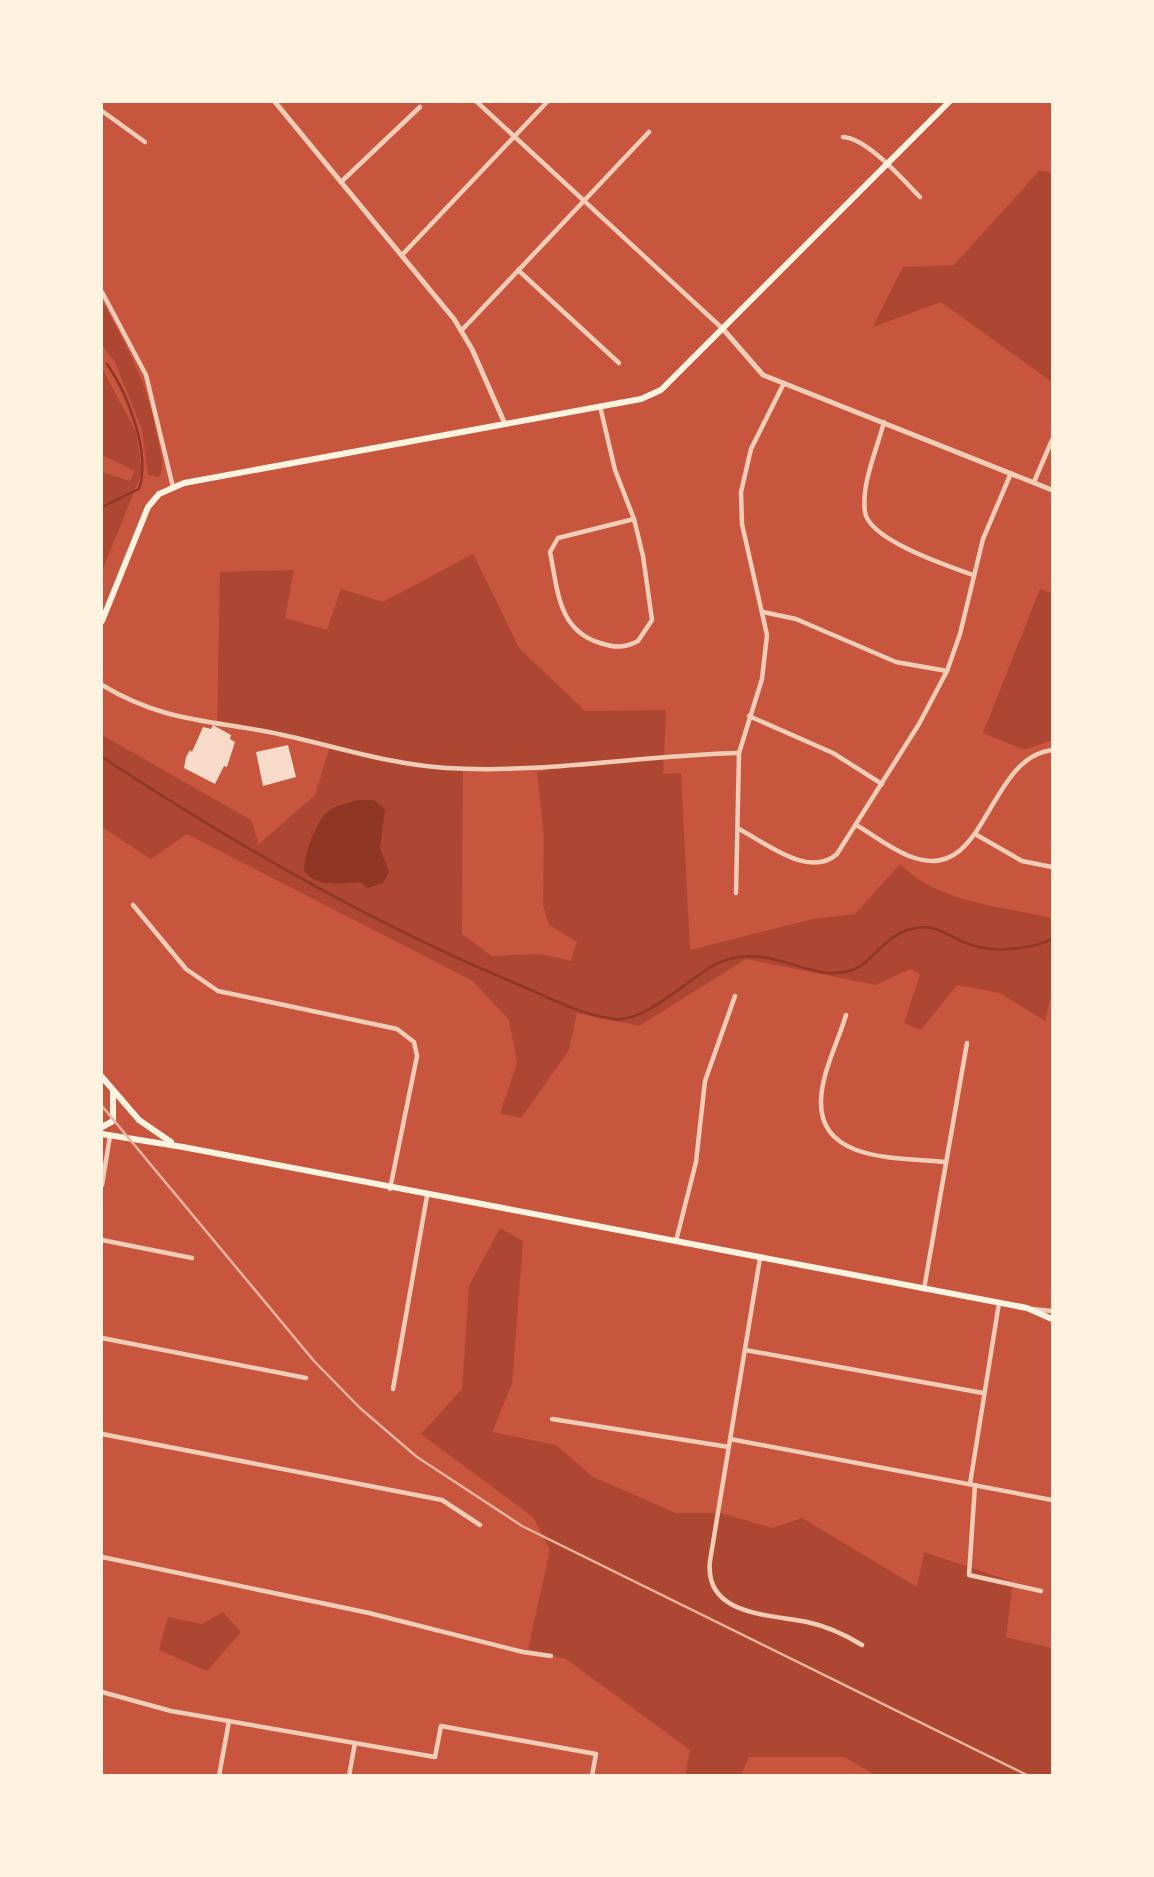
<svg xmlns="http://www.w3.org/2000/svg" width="1154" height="1877" viewBox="0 0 1154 1877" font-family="'Nunito Sans',sans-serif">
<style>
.green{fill:#ae4732;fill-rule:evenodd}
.water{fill:#8f3625}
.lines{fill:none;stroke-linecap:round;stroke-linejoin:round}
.stream{stroke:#8f3625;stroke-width:2.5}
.building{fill:#f7dbc8}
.minor{stroke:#f1ccb7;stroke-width:4.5}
.tertiary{stroke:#f1ccb7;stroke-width:5}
.primary{stroke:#fff3e0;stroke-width:6}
.rail{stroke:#e9b49f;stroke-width:2.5}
</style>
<rect width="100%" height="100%" fill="#c8553d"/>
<g class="green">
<polygon points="1040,170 1052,173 1052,382 941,302 873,327 903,267 954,265"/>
<path d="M102 301C130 352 148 383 158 441 160 453 166 467 159 477L148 475 142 429 115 362 102 345Z"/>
<polygon points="102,368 136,432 142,472 102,571 102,472 130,481 135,471 102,455"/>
<path d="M473 554 519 648 585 711 666 710 663 774 681 773 690 950 813 919 855 914 900 864C938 903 1001 906 1052 918V993L1045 1021 1000 993 957 985 921 1030 904 1023 920 974 910 969 876 985 746 959 639 1026 577 1013 569 1050 521 1118 500 1113 517 1063 509 1020 473 981 187 834 151 859 102 827V735L251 820 259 844 315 795 330 746 217 724 220 572 294 570 285 618 327 630 341 589 383 602ZM563 767 537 772 544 836 543 905 549 925 577 942 571 961 541 954 492 956 462 934 463 769Z"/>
<polygon points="1040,589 1052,593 1052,740 1024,750 983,733"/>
<polygon points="500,1228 523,1241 512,1384 492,1432 556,1445 593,1477 676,1513 721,1513 772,1528 802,1518 917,1587 924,1552 1013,1582 1006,1637 1052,1648 1052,1775 875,1775 844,1757 749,1757 741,1775 685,1775 690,1750 566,1659 528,1649 550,1550 533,1517 421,1434 462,1389 469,1286"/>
<polygon points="223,1612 241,1632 207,1671 159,1650 168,1617 202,1624"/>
</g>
<path class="water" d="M357 800H374L385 809 380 848 389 872 383 883 367 888 360 882C341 883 317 888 304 871 303 856 317 818 330 810 337 805 349 803 357 800Z"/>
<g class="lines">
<g class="stream">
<path d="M102 507 139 489C151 453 128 394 107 364"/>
<path d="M102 757C231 842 367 921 510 981 542 994 579 1015 614 1019 647 1022 687 979 716 964 767 939 809 983 850 971 873 964 882 935 915 928 938 923 954 941 975 946 997 952 1032 949 1052 939"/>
</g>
</g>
<g class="building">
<polygon points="213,725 231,735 230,739 235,742 227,767 224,766 215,784 184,768 186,757 190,750 192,752 203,727 211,729"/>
<polygon points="288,745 296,777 263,786 256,752"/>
</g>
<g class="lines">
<g class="minor">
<polyline points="477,102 723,329"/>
<polyline points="102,111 145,142"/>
<path d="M843 137C867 138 903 180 920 197"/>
<polyline points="341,182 420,107"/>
<polyline points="402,255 547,102"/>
<polyline points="518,270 619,363"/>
<polyline points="102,292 146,375 173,487"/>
<polyline points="461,331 649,132"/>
<polyline points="600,406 615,470 634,519"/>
<path d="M884 422C877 449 861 484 865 512 869 540 948 566 973 575"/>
<polyline points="1034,482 1052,440"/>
<path d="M634 519 643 556 652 620 638 641C625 648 615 648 600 643 558 630 558 591 550 552L558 538Z"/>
<polyline points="763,612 796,619 896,662 947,671"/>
<path d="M102 685C160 720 204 720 269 732 329 744 385 764 446 768 544 774 642 755 739 753"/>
<polyline points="749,716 833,753 882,784"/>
<path d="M856 825C874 835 892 850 912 857 987 885 986 758 1052 750"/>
<path d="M739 829C766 843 809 879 837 854L919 724 947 671 960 634 983 539 1011 473"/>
<polyline points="975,834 1022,861 1052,867"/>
<polyline points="736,893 739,753 762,679 767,635 742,524 741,492 751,449 784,383"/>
<polyline points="133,905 186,969 218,991 397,1029 414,1042 417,1056 390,1189"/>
<path d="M846 1015C838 1042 821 1074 821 1102 820 1164 904 1157 946 1162"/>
<polyline points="102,1185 110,1136"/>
<polyline points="102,1240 192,1258"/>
<polyline points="676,1241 696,1162 705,1081 735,996"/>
<path d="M760 1258 710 1561C704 1616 769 1614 807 1622 826 1626 844 1634 862 1645"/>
<polyline points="924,1289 967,1043"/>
<polyline points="1032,1309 1052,1311"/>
<polyline points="102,1338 306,1378"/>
<polyline points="745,1350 983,1393"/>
<polyline points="393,1389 427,1196"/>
<polyline points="552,1419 729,1447"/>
<polyline points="102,1434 442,1500 480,1525"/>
<polyline points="730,1439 1052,1500"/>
<polyline points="970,1484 999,1303"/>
<polyline points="975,1485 969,1575 1041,1591"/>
<polyline points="102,1557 369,1613 523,1652 551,1656"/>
<polyline points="102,1692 171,1711 435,1757 441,1726 596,1754 592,1776"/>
<polyline points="219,1776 229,1721"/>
<polyline points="349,1776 355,1743"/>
</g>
<g class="tertiary">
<polyline points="275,102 454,319 472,349 505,424"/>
<polyline points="723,329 763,375 1052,490"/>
</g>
<g class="primary">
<polyline points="102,621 148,507 159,494 184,483 641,399 661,390 949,102"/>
<polyline points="102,1077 139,1120 171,1142"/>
<polyline points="102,1127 113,1121 113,1091"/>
<polyline points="102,1134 183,1147 1027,1308 1052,1319"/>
</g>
<polyline class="rail" points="102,1106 314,1361 360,1408 417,1457 522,1526 1029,1776"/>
</g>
<rect width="1154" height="1877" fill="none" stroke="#fff3e0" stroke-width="206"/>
</svg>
